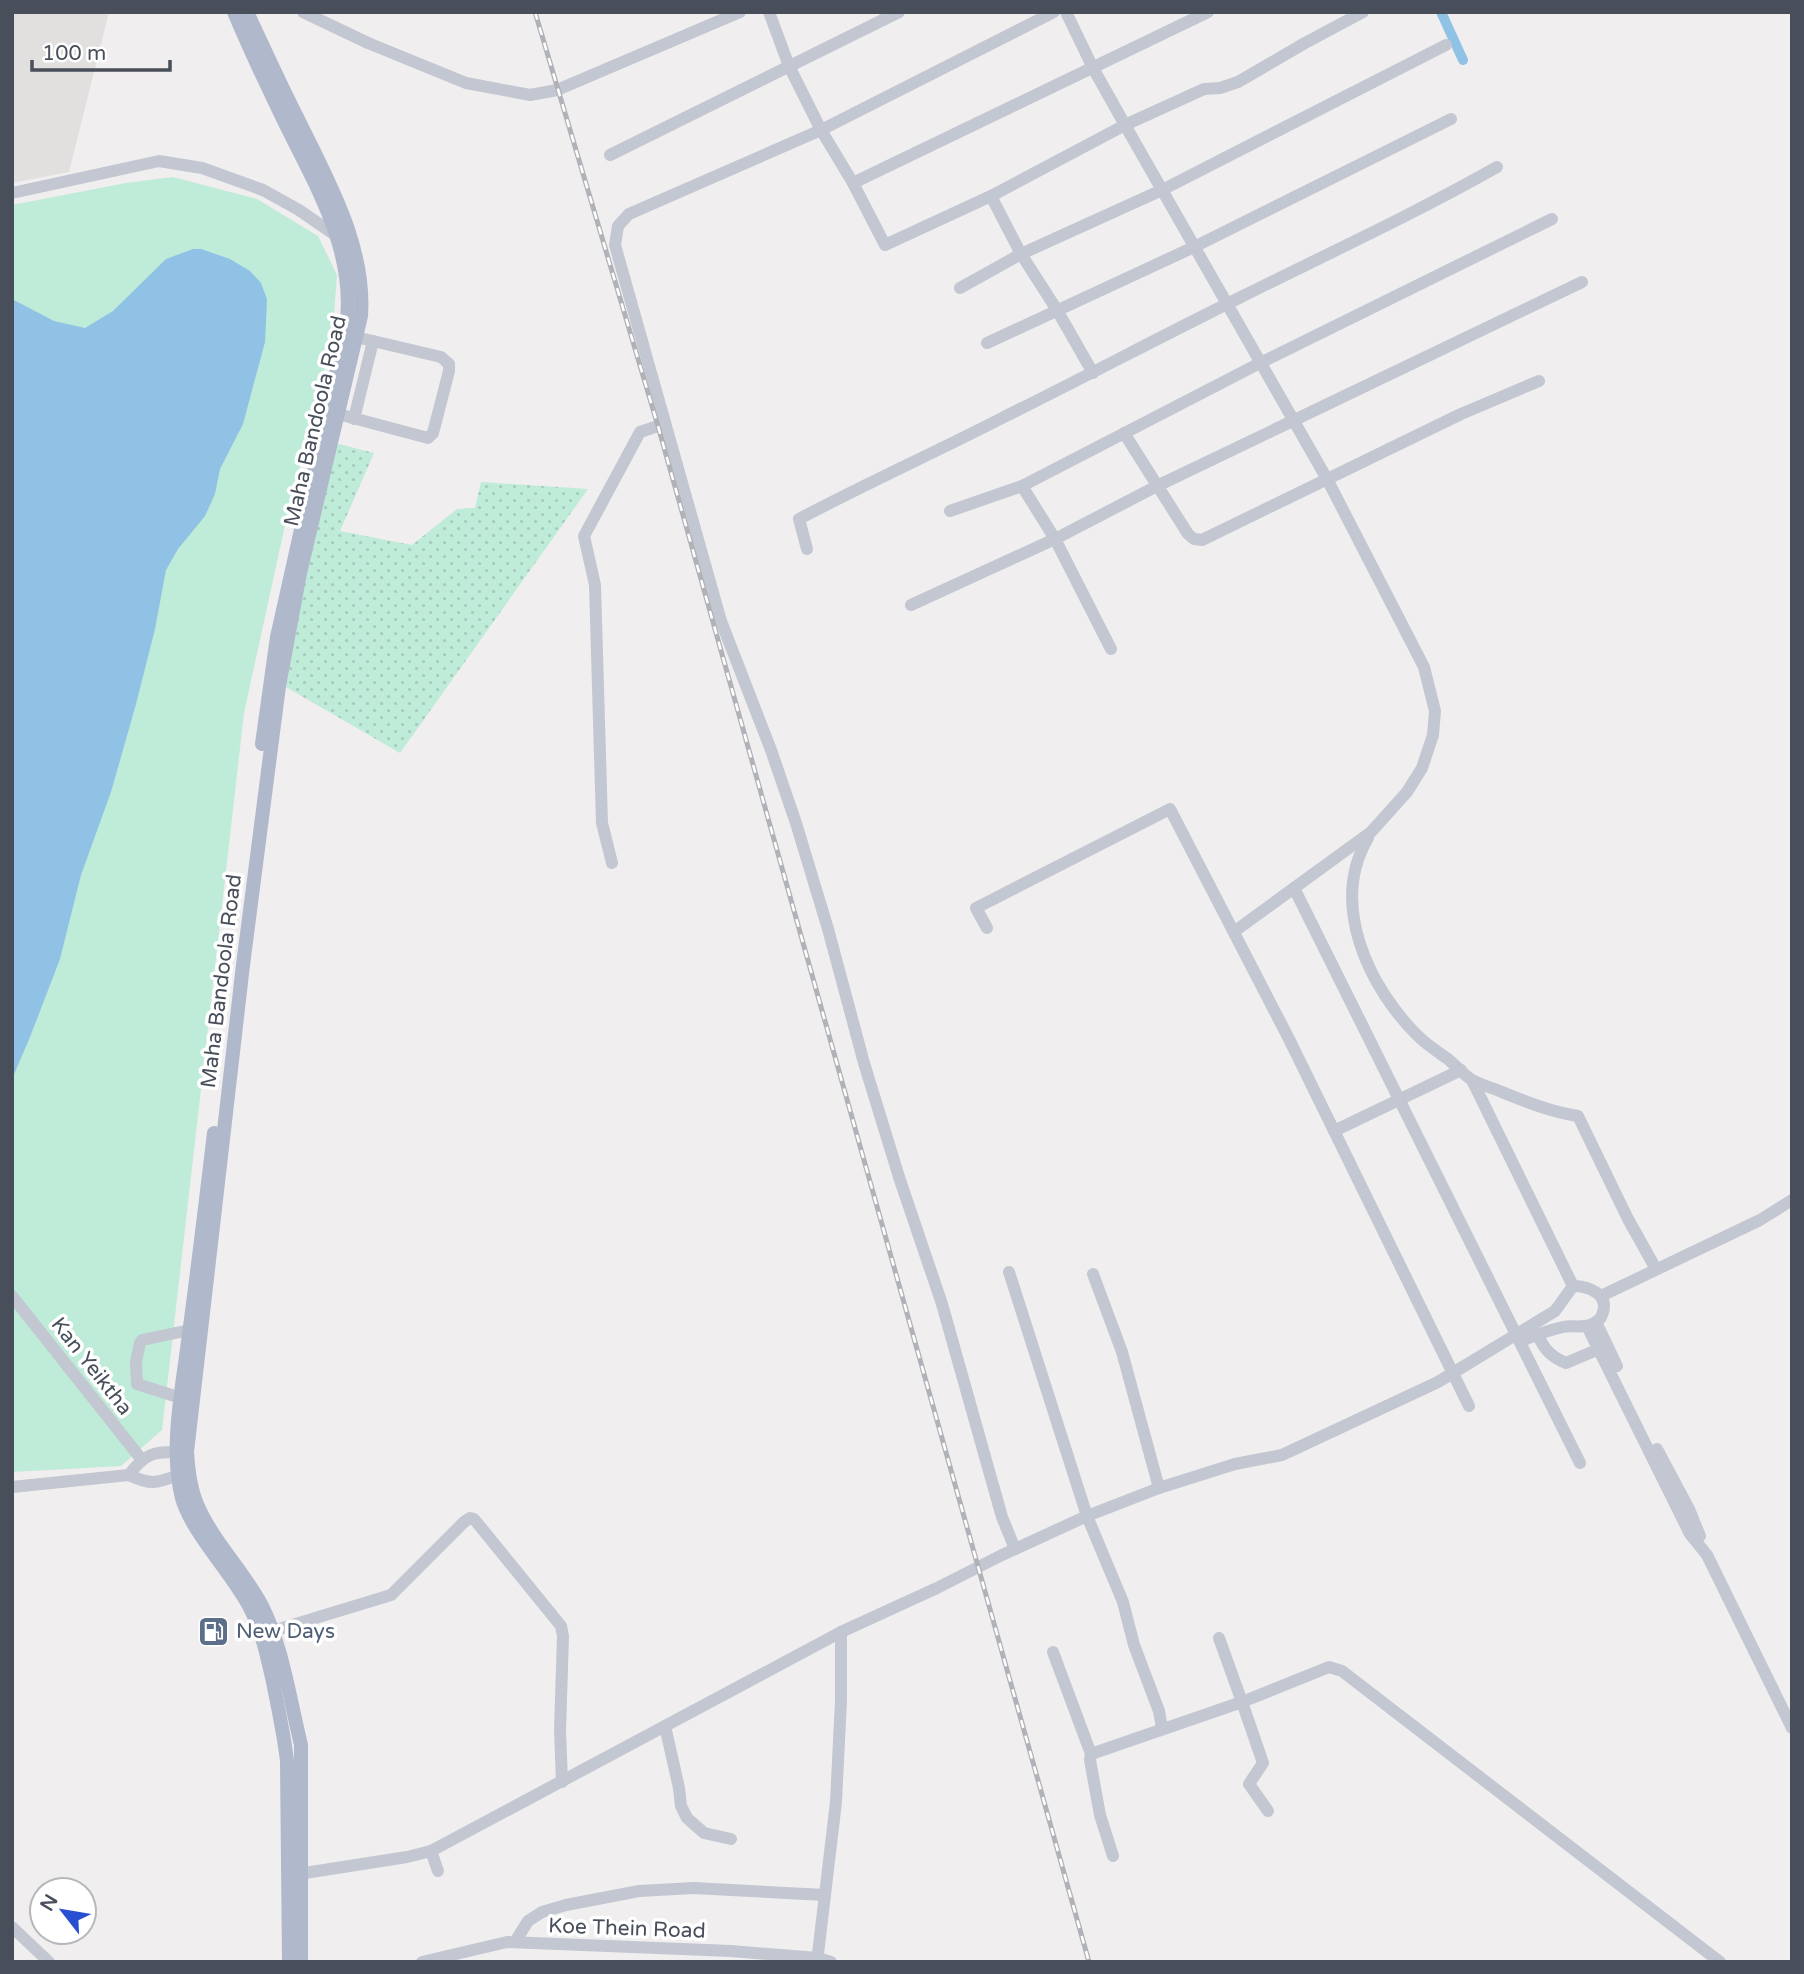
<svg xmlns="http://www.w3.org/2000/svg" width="1804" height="1974" viewBox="0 0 1804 1974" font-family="'Varela Round',sans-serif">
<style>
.education{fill:#e1e0df}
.grass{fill:url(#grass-dots)}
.park{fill:#bfebd9}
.water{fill:#8fc2e5}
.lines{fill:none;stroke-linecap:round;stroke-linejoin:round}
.canal{stroke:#8fc2e5;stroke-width:10}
.minor{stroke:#c2c7d2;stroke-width:12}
.major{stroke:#b0b8cb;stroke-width:14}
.rail-casing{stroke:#b1b2b8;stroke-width:5}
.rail{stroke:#fff;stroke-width:2.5;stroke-dasharray:8;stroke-linecap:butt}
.labels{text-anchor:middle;stroke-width:7;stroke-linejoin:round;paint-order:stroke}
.street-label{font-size:21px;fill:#484e5a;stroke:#fff}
.service-label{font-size:21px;fill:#4e5e75;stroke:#fff;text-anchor:start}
</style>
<defs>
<pattern id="grass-dots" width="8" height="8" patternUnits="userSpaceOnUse" patternTransform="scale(1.75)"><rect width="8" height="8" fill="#bfebd9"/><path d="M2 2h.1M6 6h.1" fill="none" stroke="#a6cbbc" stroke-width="1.8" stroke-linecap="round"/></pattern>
</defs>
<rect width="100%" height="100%" fill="#f0eeee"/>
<polygon class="education" points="12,12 109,12 69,172 12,183"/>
<polygon class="grass" points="331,442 374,453 340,531 412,545 457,509 475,508 481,482 588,489 400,753 279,683"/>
<polygon class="park" points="173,177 257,199 318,236 337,275 332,339 285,525 244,713 162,1430 121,1466 12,1472 12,205 126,183"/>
<polygon class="water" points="193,249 201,249 230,259 250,271 261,283 267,299 265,342 243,424 220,469 215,494 205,516 178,549 166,570 155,629 136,704 111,792 81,875 60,959 30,1037 12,1079 12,299 54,321 85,328 113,311 166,259"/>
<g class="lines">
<polyline class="canal" points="1441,12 1463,60"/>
<g class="minor">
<polyline points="303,12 368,43 466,83 530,95 557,90 740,12"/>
<polyline points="769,12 789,66 821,130 853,183 885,245 991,196 1125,125 1204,89 1220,88 1238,82 1305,43 1363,12"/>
<polyline points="1066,12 1093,68 1125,125 1327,479 1424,667 1435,711 1433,735 1422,768 1407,792 1371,832 1235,931"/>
<polyline points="610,155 899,12"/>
<polyline points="853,183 1208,12"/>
<polyline points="12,193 159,161 202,168 263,190 299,210 338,237"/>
<polyline points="991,196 1021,254 1057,310 1093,373"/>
<polyline points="960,288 1021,254 1162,190 1446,45"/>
<polyline points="987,343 1194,247 1451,119"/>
<polyline points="338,414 428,438 433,433 449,371 449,364 441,357 356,337"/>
<polyline points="354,419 373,341"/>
<polyline points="1124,433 1188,534 1194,539 1202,540 1461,414 1539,381"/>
<polyline points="1022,486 1055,539 1111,649"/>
<polyline points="950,511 1022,486 1260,363 1552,219"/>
<path d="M807 549 799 519C867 483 936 452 1004 417 1083 378 1162 336 1241 297 1327 254 1414 214 1497 167"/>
<polyline points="911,605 1055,539 1157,486 1582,282"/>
<path d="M1368 838C1329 904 1369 988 1418 1036 1427 1045 1438 1052 1448 1059 1456 1066 1464 1075 1472 1080 1480 1084 1489 1087 1497 1090 1524 1101 1550 1112 1578 1116L1628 1219 1656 1269"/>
<polyline points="612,863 602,823 595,585 584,536 640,432 658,426"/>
<polyline points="1294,888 1580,1463"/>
<polyline points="987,928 976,908 1170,809 1289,1039 1469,1406"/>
<polyline points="1472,1080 1573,1286"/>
<polyline points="1334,1131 1461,1070"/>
<polyline points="1009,1272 1087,1516 1123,1602 1134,1645 1159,1711 1162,1728"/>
<polyline points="1093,1274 1122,1352 1159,1488"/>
<polyline points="12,1296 142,1460"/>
<polyline points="1601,1296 1760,1220 1792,1200"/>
<polyline points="1596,1322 1617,1366"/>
<polyline points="1587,1326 1690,1534 1707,1555 1792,1728"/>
<path d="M1538 1335C1544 1350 1552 1357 1566 1363L1599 1349"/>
<polyline points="181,1398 137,1384 136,1362 140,1343 142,1340 190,1330"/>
<polyline points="1657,1449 1689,1509 1700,1536"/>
<path d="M129 1475C147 1450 157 1452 186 1452"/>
<path d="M129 1475C154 1487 159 1482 184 1473"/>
<polyline points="12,1487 129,1475"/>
<polyline points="1015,1549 1002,1517 942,1304 899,1177 864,1063 828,929 796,823 771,750 721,621 615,245 618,226 629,214 821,130 1054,12"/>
<polyline points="266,1633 391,1595 464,1522 470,1518 474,1519 561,1626 563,1636 560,1730 562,1782"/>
<polyline points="1219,1638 1242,1702 1329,1667 1342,1671 1720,1962"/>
<polyline points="1053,1652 1091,1754 1090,1760 1100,1815 1113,1856"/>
<polyline points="665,1726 679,1788 681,1806 687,1818 704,1833 731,1839"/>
<polyline points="1091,1754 1242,1702 1263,1763 1249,1784 1268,1811"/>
<polyline points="431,1851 438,1871"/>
<path d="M292 1875 407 1857 431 1851 841 1632 937 1588 1002 1555 1087 1516 1159 1488 1235 1464 1282 1455 1438 1382 1555 1311 1573 1286C1588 1286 1611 1294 1602 1315 1601 1319 1595 1323 1590 1325 1581 1328 1572 1325 1563 1327 1548 1330 1534 1336 1521 1341"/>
<polyline points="12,1927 49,1962"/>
<polyline points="515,1942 528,1921 542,1912 566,1905 639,1891 694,1888 825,1895"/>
<polyline points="422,1962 507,1942 731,1951 818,1958 831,1962"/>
<polyline points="817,1962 836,1802 841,1700 841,1632"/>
</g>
<g class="major">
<path d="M234 12C250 50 268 88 286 125 318 190 357 254 346 329L277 637 262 744"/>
<path d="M247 12C264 48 280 84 298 119 328 181 366 246 361 316L300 573 279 686 243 965 187 1452C188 1469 190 1488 197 1504 212 1540 242 1569 261 1604 281 1643 288 1689 298 1732L301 1745V1962"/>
<path d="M214 1133C206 1200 198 1267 189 1334 183 1384 169 1448 182 1498 192 1533 231 1572 249 1606 262 1630 267 1656 273 1682 278 1708 284 1734 287 1761L289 1962"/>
</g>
<defs>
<polyline id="rail" points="535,12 658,426 1089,1962"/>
</defs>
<use href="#rail" class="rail-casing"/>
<use href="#rail" class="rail"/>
</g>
<defs>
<symbol id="fuel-square" viewBox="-11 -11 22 22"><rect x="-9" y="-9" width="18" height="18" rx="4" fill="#5c6f8a" stroke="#fff"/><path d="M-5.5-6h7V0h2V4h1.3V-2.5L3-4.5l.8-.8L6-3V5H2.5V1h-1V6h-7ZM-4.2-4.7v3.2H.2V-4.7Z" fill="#fff"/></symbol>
</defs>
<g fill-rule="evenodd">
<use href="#fuel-square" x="196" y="1614" width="35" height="35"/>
</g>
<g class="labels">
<g class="street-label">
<text transform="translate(315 421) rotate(-77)" y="7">Maha Bandoola Road</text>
<text transform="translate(221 981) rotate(-83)" y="7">Maha Bandoola Road</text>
<text transform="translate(92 1366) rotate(52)" y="7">Kan Yeiktha</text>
<text transform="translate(627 1928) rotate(2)" y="7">Koe Thein Road</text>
</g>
<g class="service-label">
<text x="236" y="1638">New Days</text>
</g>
</g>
<rect width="1804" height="1974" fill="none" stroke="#484e5a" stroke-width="28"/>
<g transform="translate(63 1911) rotate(301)"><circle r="33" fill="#ffffff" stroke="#b6b8bd" stroke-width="2"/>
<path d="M0-5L12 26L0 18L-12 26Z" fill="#264fd2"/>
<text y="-10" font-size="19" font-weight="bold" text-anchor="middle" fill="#484e5a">N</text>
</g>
<path d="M32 60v10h138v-10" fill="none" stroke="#484e5a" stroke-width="3.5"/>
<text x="42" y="60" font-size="21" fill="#484e5a" stroke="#ffffff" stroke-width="5" paint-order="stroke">100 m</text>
</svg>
